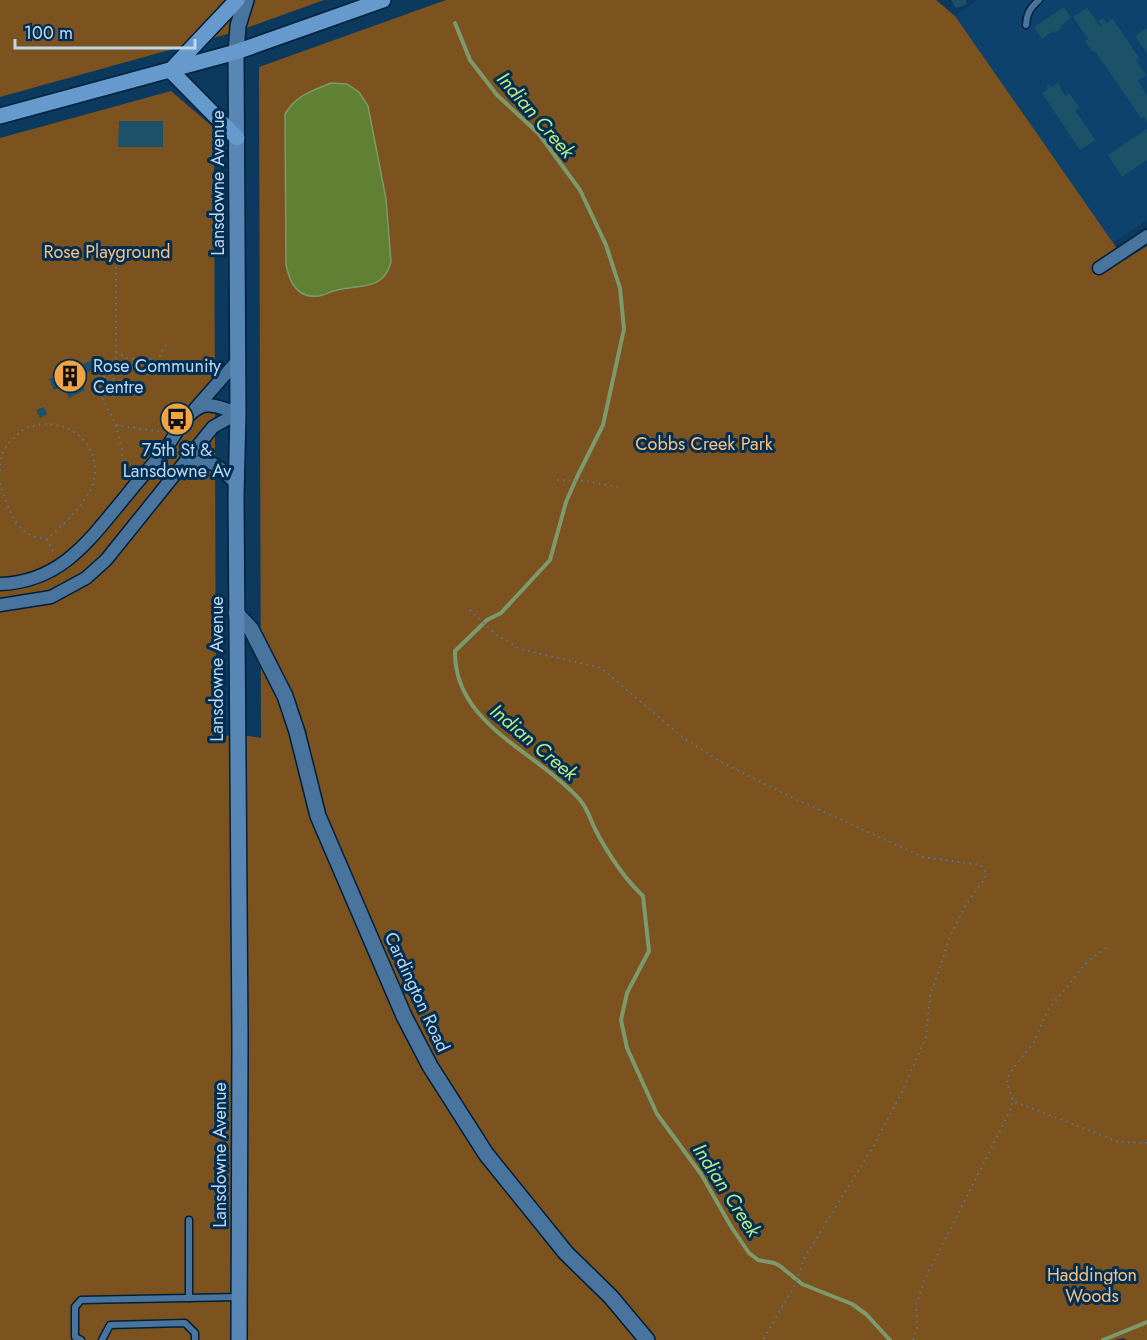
<svg xmlns="http://www.w3.org/2000/svg" width="1147" height="1340" viewBox="0 0 1147 1340" font-family="Jost,sans-serif">
<style>
.built{fill:#0d426d}
.green{fill:#7c531f}
.water{fill:#608034;stroke:#7c9a6c;stroke-width:1.5}
.lines{fill:none;stroke-linecap:round;stroke-linejoin:round}
.stream{stroke:#7c9a6c;stroke-width:4}
.building{fill:#1c5268}
.service-casing{stroke:#001f3b;stroke-width:9}
.minor-casing{stroke:#001f3b;stroke-width:15}
.tertiary-casing{stroke:#001f3b;stroke-width:18}
.secondary-casing{stroke:#001f3b;stroke-width:18}
.primary-casing{stroke:#001f3b;stroke-width:18}
.path{stroke:#557998;stroke-width:2;stroke-dasharray:1.5 4.5;stroke-linecap:butt}
.service{stroke:#49749d;stroke-width:6}
.minor{stroke:#49749d;stroke-width:12}
.tertiary{stroke:#49749d;stroke-width:15}
.secondary{stroke:#5887b5;stroke-width:15}
.primary{stroke:#669acd;stroke-width:15}
.labels{text-anchor:middle;stroke-width:6;stroke-linejoin:round;paint-order:stroke}
.street-label{font-size:18px;fill:#bfd6ed;stroke:#002e53}
.park-label{font-size:18px;fill:#fec07a;stroke:#002e53}
.poi-label{font-size:18px;fill:#bfd6ed;stroke:#002e53;text-anchor:start}
.water-label{font-size:20px;font-style:italic;fill:#bae780;stroke:#002e53}
</style>
<rect width="100%" height="100%" fill="#0c395e"/>
<polygon class="built" points="977,0 1147,0 1147,220 1113,243 955,16"/>
<g class="green">
<polygon points="0,0 324,0 238,31 0,97"/>
<polygon points="446,0 936,0 955,16 1125,260 1147,246 1147,1340 1126,1340 1124,1338 1114,1340 0,1340 0,138 171,91 214,128 216,743 232,733 261,738 259,67"/>
</g>
<path class="water" d="M331 83 347 84 359 92 368 106 386 199 391 262C384 289 364 285 342 289 334 290 327 294 319 296 297 299 289 281 286 264L285 114C296 95 312 91 331 83Z"/>
<g class="lines">
<g class="stream">
<path d="M455 23 470 60 497 95 539 134 580 190 606 245 620 288 624 329 603 425 577 477 566 502 550 560 501 613 487 620 455 651C454 716 518 744 560 781 568 788 578 796 583 804 588 811 591 821 595 829 608 854 623 877 643 896L649 951 627 993 621 1020 627 1048 657 1114 701 1174 732 1228 749 1253 758 1260 774 1263 780 1266 802 1284 852 1304 866 1314 890 1340"/>
<polyline points="1103,1340 1147,1322"/>
</g>
</g>
<g class="building">
<polygon points="951,0 966,0 966,5 956,8"/>
<polygon points="1064,7 1071,18 1060,26 1062,28 1055,33 1053,31 1042,39 1034,27"/>
<polygon points="1087,8 1101,27 1102,26 1098,21 1103,18 1106,23 1113,19 1139,58 1136,60 1146,75 1138,81 1147,95 1147,122 1144,117 1141,118 1095,51 1093,52 1085,41 1088,39 1073,17"/>
<polygon points="1147,28 1147,53 1135,36"/>
<polygon points="1058,83 1063,93 1066,96 1069,93 1079,107 1075,110 1095,140 1080,150 1042,93 1048,89 1047,86 1049,84 1051,87"/>
<polygon points="119,121 163,121 163,147 118,147"/>
<polygon points="1147,129 1147,160 1122,177 1108,155"/>
<polygon points="99,357 103,364 100,365 102,369 94,372 93,369 79,378 85,390 69,398 63,386 54,390 49,379"/>
<polygon points="44,407 47,414 40,418 36,410"/>
</g>
<g class="lines">
<defs>
<g id="service">
<path d="M1026 25C1027 13 1030 8 1039 0"/>
<polyline points="189,1220 189,1298"/>
<polyline points="81,1340 75,1337 75,1307 81,1300 239,1297"/>
<polyline points="102,1340 110,1325 185,1323 195,1333 195,1340"/>
</g>
<g id="minor">
<polyline points="1099,268 1147,236"/>
<polyline points="195,409 238,360"/>
<path d="M181 468C209 455 216 463 236 484"/>
<path d="M0 584C62 582 90 539 126 496 139 479 154 464 167 447 176 434 187 411 203 406 214 403 227 410 238 413"/>
<polyline points="0,605 51,597 86,578 106,560 213,427 238,413"/>
</g>
<g id="tertiary">
<polyline points="236,52 238,26 246,0"/>
<polyline points="236,613 251,629 285,696 297,732 318,816 404,1016 430,1066 486,1154 566,1253 611,1297 647,1340"/>
</g>
<polyline id="secondary" points="236,52 238,413 236,496 240,1038 239,1340"/>
<g id="primary">
<polyline points="171,70 237,0"/>
<polyline points="171,71 237,138"/>
<polyline points="0,116 236,52 383,0"/>
</g>
</defs>
<use href="#service" class="service-casing"/>
<use href="#minor" class="minor-casing"/>
<use href="#tertiary" class="tertiary-casing"/>
<use href="#secondary" class="secondary-casing"/>
<use href="#primary" class="primary-casing"/>
<g class="path">
<polyline points="116,267 116,356 110,374 94,382 116,425 164,432"/>
<polyline points="116,352 129,359 148,357 162,367"/>
<polyline points="157,362 166,345"/>
<polyline points="98,389 111,382 123,368 135,367 136,358"/>
<polyline points="116,425 122,450 124,478"/>
<path d="M0 471C0 466 0 461 1 457 4 447 19 430 29 427 56 418 87 431 94 460 96 470 95 483 90 491 79 510 63 525 47 539 14 537 9 509 0 483"/>
<polyline points="557,480 585,481 618,487"/>
<polyline points="47,539 55,555"/>
<polyline points="470,610 494,633 520,649 601,668 681,736 721,762 789,796 923,857 981,865 986,873 985,878 967,903 951,934 930,996 926,1037 901,1094 874,1145 805,1257 795,1285 763,1340"/>
<polyline points="1106,948 1088,961 1047,1011 1034,1042 1009,1074 1007,1083 1013,1101 1119,1142 1147,1143"/>
<polyline points="913,1340 917,1328 916,1306 924,1281 1009,1113 1013,1101"/>
</g>
<use href="#service" class="service"/>
<use href="#minor" class="minor"/>
<use href="#tertiary" class="tertiary"/>
<use href="#secondary" class="secondary"/>
<use href="#primary" class="primary"/>
</g>
<defs>
<symbol id="building-disc" viewBox="-11 -11 22 22"><circle r="9.5" fill="#f3a442" stroke="#002e53"/><path d="M-4-6H4V6H1V3H-1V6H-4ZM-2.5-4.3h1.7v1.8h-1.7ZM.8-4.3h1.7v1.8H.8ZM-2.5-1h1.7V.8h-1.7ZM.8-1h1.7V.8H.8Z" fill="#111"/></symbol>
<symbol id="bus-disc" viewBox="-11 -11 22 22"><circle r="9.5" fill="#f3a442" stroke="#002e53"/><path d="M-5-6H5V4H4V6H2V4H-2V6H-4V4H-5ZM-3.5-4V0h7V-4ZM-3.5 1.2v1.5H-2V1.2ZM2 1.2v1.5H3.5V1.2Z" fill="#111"/></symbol>
</defs>
<g fill-rule="evenodd">
<use href="#building-disc" x="51" y="357" width="38" height="38"/>
<use href="#bus-disc" x="158" y="400" width="38" height="38"/>
</g>
<g class="labels">
<g class="street-label">
<text transform="translate(218 183) rotate(-90)" y="6">Lansdowne Avenue</text>
<text transform="translate(217 669) rotate(-90)" y="6">Lansdowne Avenue</text>
<text transform="translate(417 992) rotate(65)" y="6">Cardington Road</text>
<text transform="translate(220 1155) rotate(-90)" y="6">Lansdowne Avenue</text>
</g>
<g class="park-label">
<text x="107" y="258">Rose Playground</text>
<text x="704" y="450">Cobbs Creek Park</text>
<text x="1092" y="1281">Haddington<tspan x="1092" dy="21">Woods</tspan></text>
</g>
<g class="poi-label">
<text x="93" y="372">Rose Community<tspan x="93" dy="21">Centre</tspan></text>
<text x="177" y="456" text-anchor="middle">75th St &amp;<tspan x="177" dy="21">Lansdowne Av</tspan></text>
</g>
<g class="water-label">
<text transform="translate(536 115) rotate(49)" y="7">Indian Creek</text>
<text transform="translate(534 742) rotate(40)" y="7">Indian Creek</text>
<text transform="translate(727 1190) rotate(57)" y="7">Indian Creek</text>
</g>
</g>
<path d="M15 39v9h180v-9" fill="none" stroke="#bfd6ed" stroke-width="3"/>
<text x="24" y="39" font-size="18" fill="#bfd6ed" stroke="#002e53" stroke-width="4.5" paint-order="stroke">100 m</text>
</svg>
